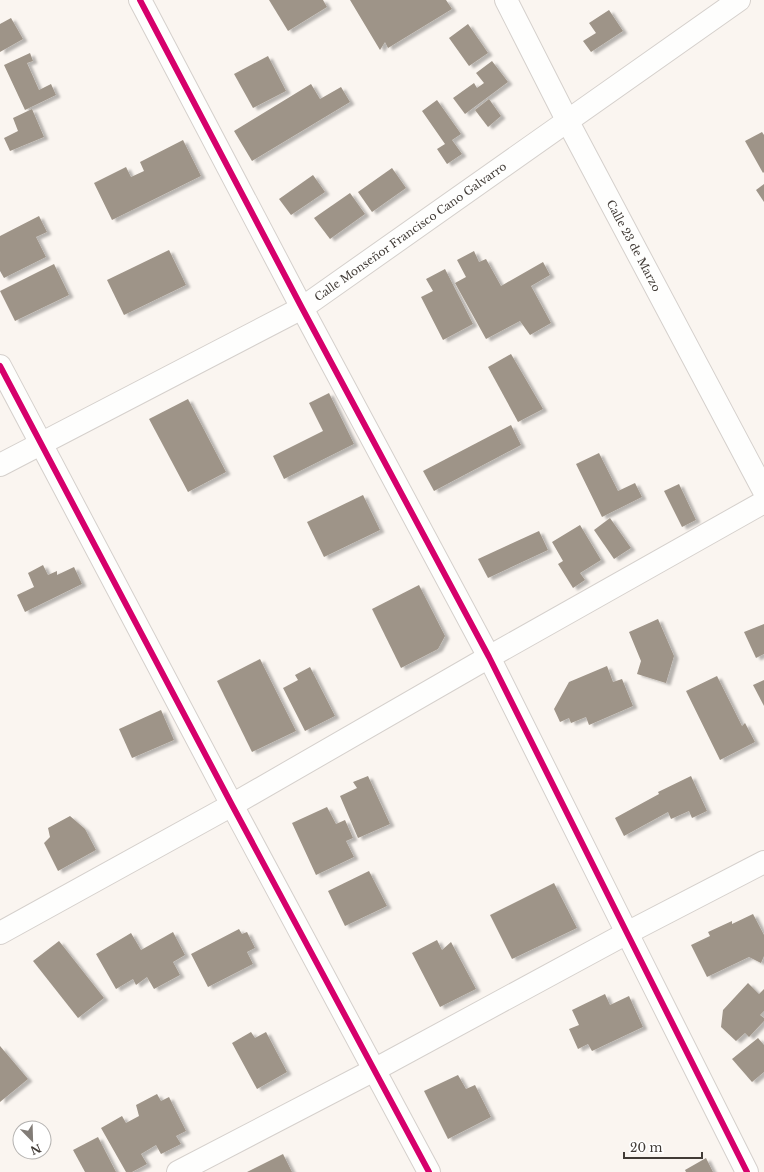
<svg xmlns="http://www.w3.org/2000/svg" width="764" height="1172" viewBox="0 0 764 1172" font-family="'Libre Baskerville',serif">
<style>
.building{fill:#9e9488;filter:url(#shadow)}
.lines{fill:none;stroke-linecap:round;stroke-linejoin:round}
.street-casing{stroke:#d5d0cc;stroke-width:24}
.street{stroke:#fefefd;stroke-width:22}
.cycleway-casing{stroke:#fff;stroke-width:8}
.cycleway{stroke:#d6006c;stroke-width:6}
.labels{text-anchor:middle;stroke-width:4;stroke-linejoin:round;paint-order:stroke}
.street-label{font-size:11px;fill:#413b36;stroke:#fff}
</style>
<defs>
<filter id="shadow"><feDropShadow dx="4.5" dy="2.5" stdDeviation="1" flood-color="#0004"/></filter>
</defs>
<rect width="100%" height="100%" fill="#faf5f0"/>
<g class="building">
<polygon points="269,0 323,0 327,7 288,31"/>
<polygon points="350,0 446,0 452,9 388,48 385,42 380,50"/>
<polygon points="609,10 623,31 591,52 583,41 596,33 589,23"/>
<polygon points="11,18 23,39 0,52 0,24"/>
<polygon points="468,24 488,53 469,66 449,38"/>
<polygon points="30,53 33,61 27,63 39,90 51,84 56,95 25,110 4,65"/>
<polygon points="268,56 286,91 253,108 234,74"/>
<polygon points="492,61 508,82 465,114 453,98 474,83 477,88 484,83 476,73"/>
<polygon points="311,84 320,99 341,87 350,102 252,161 234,131"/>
<polygon points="489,99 501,116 488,127 475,110"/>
<polygon points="437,100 461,134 452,140 462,154 447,164 437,149 445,144 422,111"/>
<polygon points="32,109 44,137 10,151 4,138 18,131 13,118"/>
<polygon points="762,132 764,135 764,172 763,173 745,141"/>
<polygon points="183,140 201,176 112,220 94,183 126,167 131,177 144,171 140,162"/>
<polygon points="392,168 406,188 372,212 358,192"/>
<polygon points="313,175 325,192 291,215 279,199"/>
<polygon points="764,184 764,202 756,190"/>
<polygon points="350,193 365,214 330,239 314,218"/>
<polygon points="39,216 47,232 36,237 46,257 4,278 0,271 0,236"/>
<polygon points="169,250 186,285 124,315 107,280"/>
<polygon points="474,251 479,262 486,259 501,286 543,262 550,275 531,286 551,323 530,335 520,321 486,339 455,283 466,277 457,260"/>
<polygon points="54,264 69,295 15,321 0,291"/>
<polygon points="445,269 473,324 443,340 421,297 433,291 426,279"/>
<polygon points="511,354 543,409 518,422 488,367"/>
<polygon points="329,393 354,444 284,479 273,456 323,431 309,403"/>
<polygon points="188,399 226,472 188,492 149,419"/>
<polygon points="511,425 521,445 434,491 423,471"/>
<polygon points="599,453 618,491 635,483 642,497 602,517 576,464"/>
<polygon points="679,484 696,520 682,527 664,491"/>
<polygon points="363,495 380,530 324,557 307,522"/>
<polygon points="610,518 631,548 614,559 594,530"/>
<polygon points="580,525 601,560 580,573 585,580 573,588 558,564 563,561 552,542"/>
<polygon points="539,531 548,550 488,578 478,559"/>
<polygon points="43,565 48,575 57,571 57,575 74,567 82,584 25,612 17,595 34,587 28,573"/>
<polygon points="419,585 445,636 438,649 401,668 372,609"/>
<polygon points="658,619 674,656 666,683 637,674 641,661 629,632"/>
<polygon points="764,624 764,654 756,658 744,632"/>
<polygon points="260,659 296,731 252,752 217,681"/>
<polygon points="607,666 613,682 622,679 633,706 589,725 586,717 571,723 569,718 560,722 554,709 569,682"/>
<polygon points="310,667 335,716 305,731 283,688 298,680 295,675"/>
<polygon points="717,676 742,726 745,723 755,742 720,760 686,691"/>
<polygon points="764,680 764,706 753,685"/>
<polygon points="161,710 174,740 132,758 119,729"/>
<polygon points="368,776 390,824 358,838 340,796 357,788 353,782"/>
<polygon points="691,776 707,811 692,818 689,811 671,819 668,812 624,836 615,818 659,794 658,792"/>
<polygon points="327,807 336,824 345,820 353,838 346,841 354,857 316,875 292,823"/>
<polygon points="70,816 85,829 96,850 58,871 44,843 50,837 48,828"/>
<polygon points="369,871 387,906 345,926 328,891"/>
<polygon points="554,883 577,928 512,959 490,915"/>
<polygon points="753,914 764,935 764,956 761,963 749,957 707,977 691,945 710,936 708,932 732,921 732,924"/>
<polygon points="239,929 242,934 247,932 255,948 247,952 253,964 208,987 191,954"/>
<polygon points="173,932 185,955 173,962 180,975 154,989 147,977 136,985 133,979 116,989 96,954 131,933 141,950"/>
<polygon points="437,940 442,950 451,942 476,989 440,1007 412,953"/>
<polygon points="59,941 104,998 78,1018 33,961"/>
<polygon points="748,983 759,994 764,989 764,1011 760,1015 764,1018 764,1021 749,1037 745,1033 736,1041 721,1027 723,1010"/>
<polygon points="605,994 610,1005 629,996 643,1027 592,1051 588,1044 578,1049 569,1029 579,1025 572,1010"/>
<polygon points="251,1032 255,1038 266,1032 287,1072 257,1089 232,1043"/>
<polygon points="758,1038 764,1045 764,1072 752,1082 732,1059"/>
<polygon points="0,1046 28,1079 0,1102"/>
<polygon points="458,1075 466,1089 475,1085 491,1117 448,1139 424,1091"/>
<polygon points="157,1094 161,1101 169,1097 186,1131 176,1136 181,1144 161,1154 156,1145 141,1154 147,1164 132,1172 126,1172 101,1128 122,1116 126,1123 139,1116 136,1105"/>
<polygon points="98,1137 116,1172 85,1172 73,1150"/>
<polygon points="283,1154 292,1172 247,1172"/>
<polygon points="706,1158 713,1172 686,1172 685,1170"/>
</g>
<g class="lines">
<defs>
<g id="street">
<polyline points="140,0 302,308 489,657 627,933 747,1172"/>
<path id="s1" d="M506 0 568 122 764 491"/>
<polyline points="0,366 232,805 429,1172"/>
<path id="s2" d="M0 465 302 308 739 0"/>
<polyline points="0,933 232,805 489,657 764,502"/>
<polyline points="178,1172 374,1070 627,933 764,862"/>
</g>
</defs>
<use href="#street" class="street-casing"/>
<use href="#street" class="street"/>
<defs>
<g id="cycleway">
<polyline points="140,0 302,308 489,657 627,933 747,1172"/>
<polyline points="0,366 232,805 429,1172"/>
</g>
</defs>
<use href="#cycleway" class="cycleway-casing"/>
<use href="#cycleway" class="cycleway"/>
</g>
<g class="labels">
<g class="street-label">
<text dy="4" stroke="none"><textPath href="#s2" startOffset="473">Calle Monseñor Francisco Cano Galvarro</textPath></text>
<text dy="4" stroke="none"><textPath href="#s1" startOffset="277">Calle 23 de Marzo</textPath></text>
</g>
</g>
<g transform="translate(32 1140) rotate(157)"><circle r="19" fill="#ffffff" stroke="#b3b1af"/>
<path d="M0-3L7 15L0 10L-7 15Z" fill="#827c77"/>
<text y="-6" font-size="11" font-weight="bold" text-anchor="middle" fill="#413b36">N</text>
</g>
<path d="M624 1152v6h78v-6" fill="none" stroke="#413b36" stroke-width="2"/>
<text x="630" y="1152" font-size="12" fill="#413b36" stroke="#ffffff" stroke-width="3" paint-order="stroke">20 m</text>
</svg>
